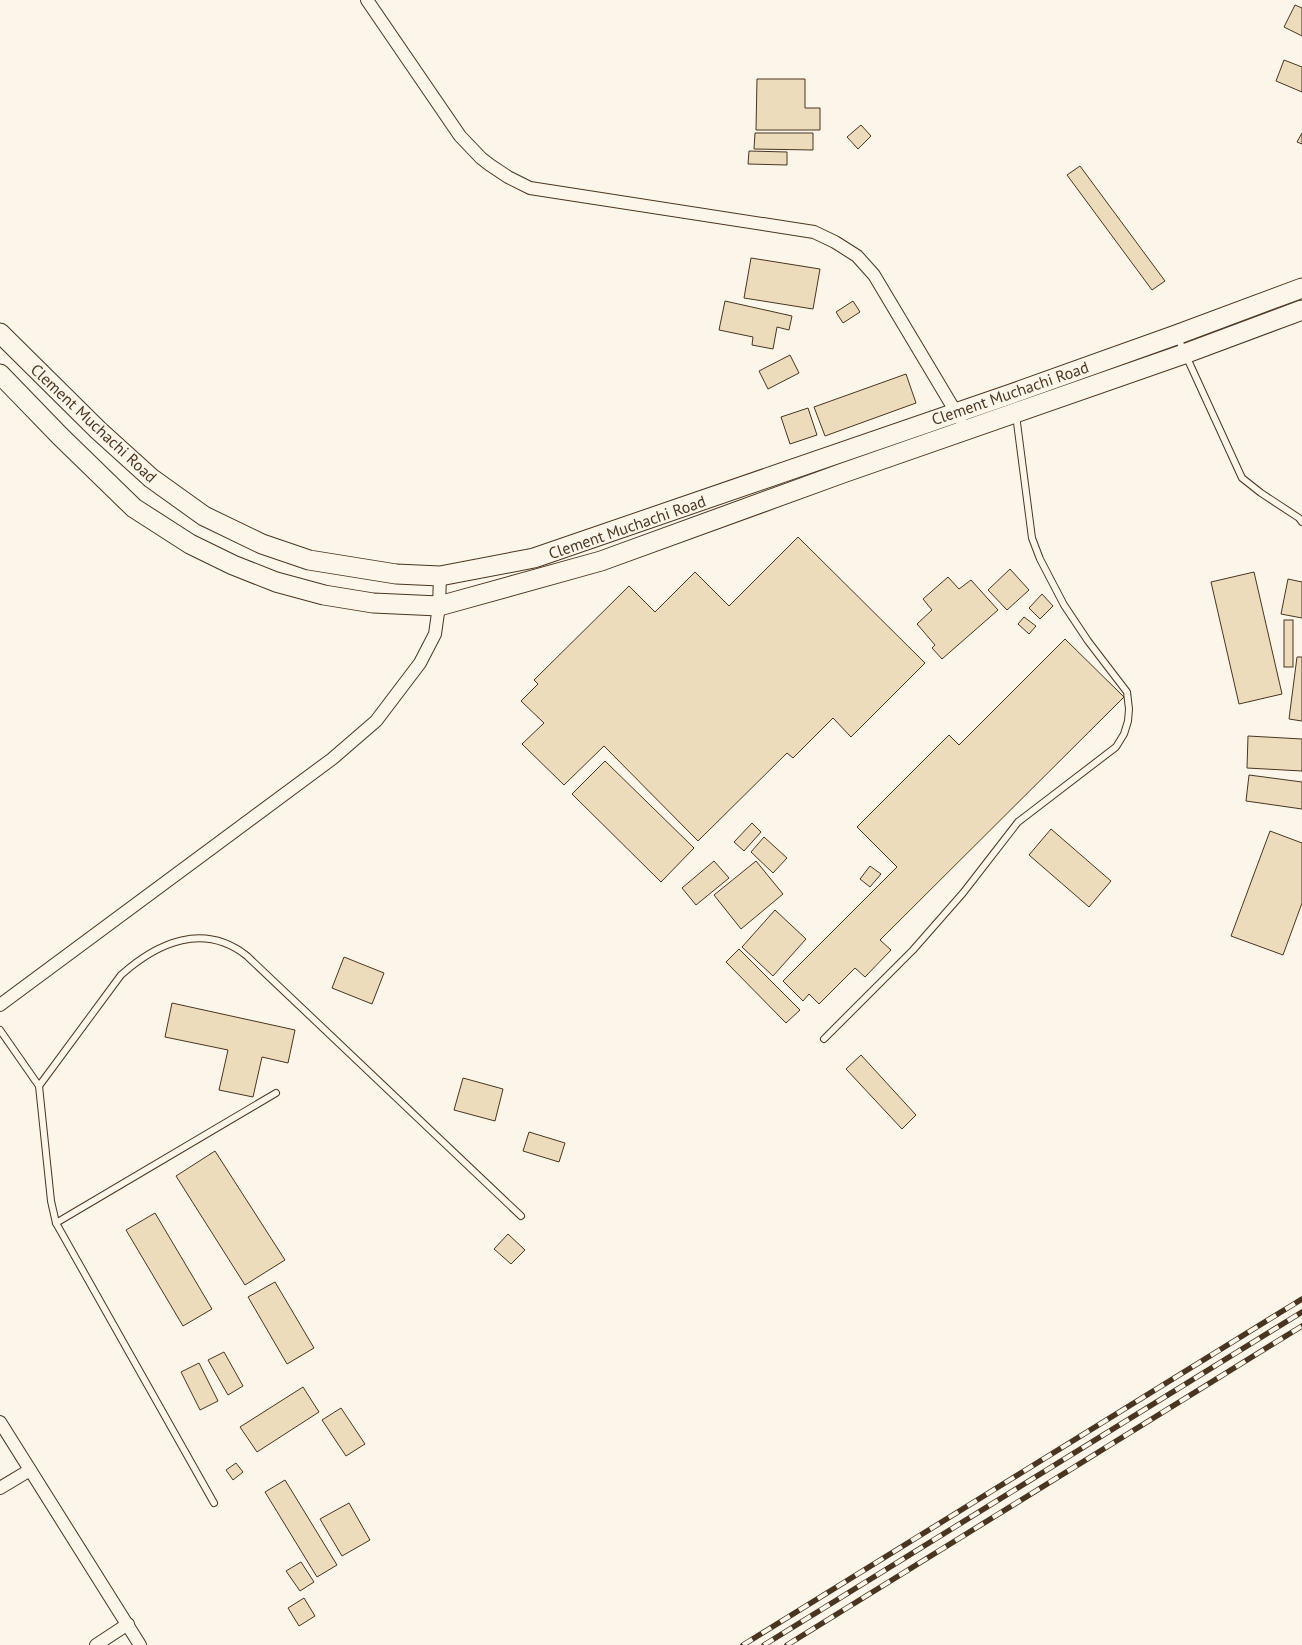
<svg xmlns="http://www.w3.org/2000/svg" width="1302" height="1645" viewBox="0 0 1302 1645" font-family="'PT Sans',sans-serif">
<style>
.building{fill:#ecdcbc;stroke:#4a3520}
.lines{fill:none;stroke-linecap:round;stroke-linejoin:round}
.service-casing{stroke:#4a3520;stroke-width:8}
.minor-casing{stroke:#4a3520;stroke-width:14}
.secondary-casing{stroke:#4a3520;stroke-width:21}
.service{stroke:#fbf6e9;stroke-width:6}
.minor{stroke:#fbf6e9;stroke-width:12}
.secondary{stroke:#fbf6e9;stroke-width:19}
.rail-casing{stroke:#4a3520;stroke-width:5.5}
.rail{stroke:#fbf6e9;stroke-width:4;stroke-dasharray:11;stroke-linecap:butt}
.labels{text-anchor:middle;stroke-width:4;stroke-linejoin:round;paint-order:stroke}
.street-label{font-size:16px;fill:#4a3520;stroke:#fbf6e9}
</style>
<rect width="100%" height="100%" fill="#fbf6e9"/>
<g class="building">
<polygon points="1295,5 1302,8 1302,36 1284,27"/>
<polygon points="1284,60 1302,67 1302,92 1276,81"/>
<polygon points="757,79 805,79 805,108 820,108 820,130 756,130"/>
<polygon points="861,125 871,136 858,149 847,137"/>
<polygon points="755,133 813,133 813,150 754,149"/>
<polygon points="1302,133 1302,144 1297,142"/>
<polygon points="749,151 787,152 787,165 748,164"/>
<polygon points="1080,166 1165,281 1152,290 1067,175"/>
<polygon points="751,258 820,269 813,309 744,298"/>
<polygon points="725,301 792,316 789,330 777,327 773,349 752,345 753,337 719,330"/>
<polygon points="853,301 860,312 843,323 836,312"/>
<polygon points="790,355 799,373 768,389 759,371"/>
<polygon points="906,374 916,403 825,436 814,407"/>
<polygon points="808,408 817,435 790,444 781,417"/>
<polygon points="798,537 925,663 851,737 833,718 793,758 787,753 698,841 604,746 564,785 522,744 544,723 521,701 538,684 534,680 629,586 655,612 695,572 729,606"/>
<polygon points="1010,569 1029,590 1007,610 988,590"/>
<polygon points="1254,572 1282,694 1239,704 1211,582"/>
<polygon points="948,577 959,589 971,580 998,610 942,659 932,648 935,645 917,624 932,610 923,599"/>
<polygon points="1288,579 1302,582 1302,618 1281,614"/>
<polygon points="1042,594 1053,606 1040,619 1029,608"/>
<polygon points="1024,617 1036,626 1029,634 1018,624"/>
<rect x="1284" y="620" width="9" height="47"/>
<polygon points="1065,639 1124,697 880,940 891,950 865,977 855,968 819,1004 809,994 803,1001 783,981 897,867 857,827 949,735 959,745"/>
<polygon points="1297,657 1302,657 1302,721 1289,719"/>
<polygon points="1248,736 1302,739 1302,771 1247,768"/>
<polygon points="605,761 694,848 661,882 572,794"/>
<polygon points="1249,775 1302,782 1302,809 1246,801"/>
<polygon points="752,823 761,832 744,851 734,842"/>
<polygon points="1051,829 1111,881 1089,907 1029,855"/>
<polygon points="1270,831 1302,843 1302,903 1283,955 1231,936"/>
<polygon points="764,837 787,858 773,873 751,852"/>
<polygon points="714,861 729,878 696,905 682,888"/>
<polygon points="756,861 783,894 741,929 714,895"/>
<polygon points="870,866 881,874 870,887 860,879"/>
<polygon points="775,910 806,939 773,976 742,947"/>
<polygon points="739,949 800,1010 786,1023 726,962"/>
<polygon points="344,957 384,973 372,1004 332,988"/>
<polygon points="172,1003 295,1030 288,1063 262,1057 253,1097 219,1090 228,1050 165,1037"/>
<polygon points="861,1055 916,1115 902,1129 846,1069"/>
<polygon points="463,1078 503,1089 495,1121 454,1110"/>
<polygon points="529,1132 565,1143 559,1162 523,1151"/>
<polygon points="215,1151 285,1260 245,1285 176,1176"/>
<polygon points="155,1213 212,1309 183,1326 126,1230"/>
<polygon points="508,1234 525,1250 511,1264 494,1249"/>
<polygon points="275,1282 314,1348 287,1364 248,1297"/>
<polygon points="224,1352 243,1386 228,1395 208,1360"/>
<polygon points="199,1363 218,1401 200,1410 181,1372"/>
<polygon points="303,1387 319,1412 257,1452 240,1427"/>
<polygon points="341,1408 365,1444 346,1456 322,1420"/>
<polygon points="236,1463 243,1472 233,1480 226,1470"/>
<polygon points="285,1480 337,1565 317,1577 265,1492"/>
<polygon points="349,1503 370,1540 342,1556 320,1519"/>
<polygon points="301,1562 314,1582 300,1591 286,1571"/>
<polygon points="304,1598 315,1616 299,1626 288,1608"/>
</g>
<g class="lines">
<defs>
<g id="service">
<polyline points="1177,336 1242,478 1261,493 1299,518 1302,522"/>
<polyline points="0,1030 39,1086 51,1201 56,1223 214,1503"/>
<polyline points="824,1039 913,950 963,893 1018,822 1116,747 1124,734 1128,721 1129,709 1127,692 1088,641 1064,605 1040,559 1032,538 1016,415"/>
<path d="M39 1086 121 975C158 942 204 922 247 956L521 1216"/>
<polyline points="56,1223 276,1093"/>
</g>
<g id="minor">
<polyline points="367,0 460,136 481,158 490,165 508,177 530,188 814,232 835,242 857,256 874,275 960,419"/>
<polyline points="0,1005 332,759 376,721 420,663 435,634 439,606 440,576"/>
<polyline points="0,1422 140,1645"/>
<polyline points="0,1488 30,1470"/>
<polyline points="96,1645 128,1624"/>
</g>
<g id="secondary">
<polyline points="0,333 98,430 151,478 204,516 262,544 309,560 396,574 440,576 534,558 1011,394 1176,335 1302,288"/>
<polyline points="0,374 60,436 134,508 190,544 233,565 276,582 324,595 373,603 439,606 601,561 843,473 1184,354 1302,310"/>
</g>
</defs>
<use href="#service" class="service-casing"/>
<use href="#minor" class="minor-casing"/>
<use href="#secondary" class="secondary-casing"/>
<use href="#service" class="service"/>
<use href="#minor" class="minor"/>
<use href="#secondary" class="secondary"/>
<defs>
<g id="rail">
<polyline points="743,1645 1302,1299"/>
<polyline points="764,1645 1302,1312"/>
<polyline points="787,1645 1302,1326"/>
</g>
</defs>
<use href="#rail" class="rail-casing"/>
<use href="#rail" class="rail"/>
</g>
<g class="labels">
<g class="street-label">
<text transform="translate(1010 393) rotate(-19)" y="6">Clement Muchachi Road</text>
<text transform="translate(94 423) rotate(43)" y="6">Clement Muchachi Road</text>
<text transform="translate(627 527) rotate(-19)" y="6">Clement Muchachi Road</text>
</g>
</g>
</svg>
